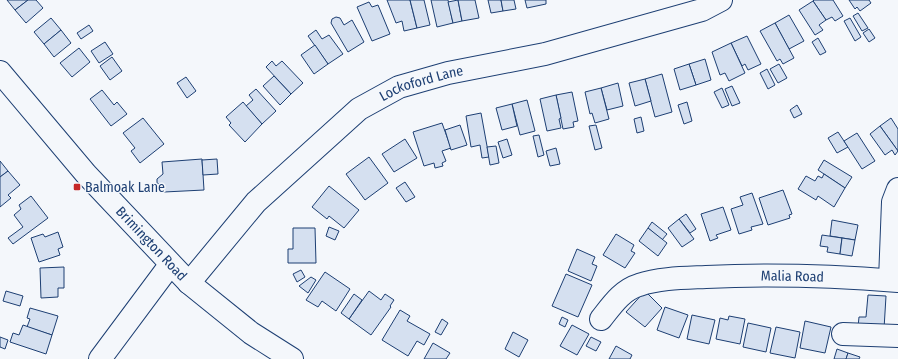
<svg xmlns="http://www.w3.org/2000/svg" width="898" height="359" viewBox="0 0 898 359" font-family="'Fira Sans Condensed',sans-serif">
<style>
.building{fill:#d5e0f0;stroke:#1d3f73}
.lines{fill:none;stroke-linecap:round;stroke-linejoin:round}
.minor-casing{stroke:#1d3f73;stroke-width:24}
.major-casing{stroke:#1d3f73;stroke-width:24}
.minor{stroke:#f4f7fb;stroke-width:22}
.major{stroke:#f4f7fb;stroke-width:22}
.poi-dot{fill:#c62828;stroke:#f4f7fb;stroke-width:1.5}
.labels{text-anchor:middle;stroke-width:3;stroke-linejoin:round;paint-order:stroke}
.street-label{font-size:14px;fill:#1d3f73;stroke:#f4f7fb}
.poi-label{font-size:14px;fill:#1d3f73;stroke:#f4f7fb;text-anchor:start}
</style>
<rect width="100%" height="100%" fill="#f4f7fb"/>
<g class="building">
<polygon points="7,0 28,0 15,10"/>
<polygon points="28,0 36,0 43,8 26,23 15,10"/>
<polygon points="387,0 410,0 417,28 404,31 402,21 396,23"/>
<polygon points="410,0 424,0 430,25 417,28"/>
<polygon points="431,0 448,0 453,23 437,27"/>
<polygon points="458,0 462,21 453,23 448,2"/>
<polygon points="458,0 475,0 479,18 462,21"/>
<polygon points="488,0 501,0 503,11 491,13"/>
<polygon points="501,0 514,0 516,9 503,11"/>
<polygon points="525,0 546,0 546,4 527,8"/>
<polygon points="814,0 833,0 843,16 835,21 832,17 826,20 813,1"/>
<polygon points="849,0 869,0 871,3 860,11 857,7 855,9"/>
<polygon points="813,1 826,20 819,25 823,30 815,35 799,10"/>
<polygon points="369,2 372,7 378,5 390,34 372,41 357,7"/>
<polygon points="858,13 868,28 862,31 853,16"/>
<polygon points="789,15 804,41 789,49 775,23"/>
<polygon points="336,17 340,18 344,25 352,20 364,42 348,52 331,23 332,19"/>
<polygon points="51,18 61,30 44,44 34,32"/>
<polygon points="850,18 861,37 855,41 844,21"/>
<polygon points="775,23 794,58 783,64 780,59 777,61 760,31"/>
<polygon points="89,25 93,31 81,39 77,33"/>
<polygon points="869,29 875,38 869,42 863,33"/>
<polygon points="61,30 71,43 54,57 44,44"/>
<polygon points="316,30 322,39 329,35 343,54 328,64 308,36"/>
<polygon points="747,36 761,64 748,70 745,64 742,66 731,43"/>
<polygon points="818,38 826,52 820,55 812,42"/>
<polygon points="105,42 113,54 99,63 91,51"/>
<polygon points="731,43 745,73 729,81 725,73 720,75 712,52"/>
<polygon points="315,45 328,64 314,74 301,55"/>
<polygon points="79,48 90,62 72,77 60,63"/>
<polygon points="112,57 122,71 110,80 100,66"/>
<polygon points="705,59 711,80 696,85 689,64"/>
<polygon points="272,61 276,66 282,61 303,83 291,94 266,67"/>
<polygon points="689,64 696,85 680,90 674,69"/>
<polygon points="779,64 787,78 778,83 770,69"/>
<polygon points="767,69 775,85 768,89 760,73"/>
<polygon points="662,74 672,112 655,117 645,79"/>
<polygon points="274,76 291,94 280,105 263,86"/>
<polygon points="186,77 196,91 187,98 177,83"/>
<polygon points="645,79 651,101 635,106 629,83"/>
<polygon points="618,83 623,106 607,110 601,88"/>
<polygon points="732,86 740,103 732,106 725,89"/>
<polygon points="601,88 609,119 595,123 592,113 590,114 585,92"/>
<polygon points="722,88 729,105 722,108 714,92"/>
<polygon points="256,89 276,111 262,124 246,106 253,100 249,95"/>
<polygon points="102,90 114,105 117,102 127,114 111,126 90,99"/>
<polygon points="572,92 578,121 573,122 574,127 563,129 556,95"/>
<polygon points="556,95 561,118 559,119 561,128 547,131 540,99"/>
<polygon points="527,100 535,131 520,135 512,104"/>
<polygon points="243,102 262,124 245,142 229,125 231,123 226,117"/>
<polygon points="687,102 692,121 684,124 678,105"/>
<polygon points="512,104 517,126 502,130 496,108"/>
<polygon points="797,105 802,114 794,118 790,110"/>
<polygon points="481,113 489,157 482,158 480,145 471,147 466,116"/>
<polygon points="641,117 644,131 637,133 634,119"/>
<polygon points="143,118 164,144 140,163 131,151 135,148 123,133"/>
<polygon points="891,118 898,129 898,151 880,126"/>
<polygon points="442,123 451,148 442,151 446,161 442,163 443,166 435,168 434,163 424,166 413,132"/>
<polygon points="460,125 467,145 451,150 445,130"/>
<polygon points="596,125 602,148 595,150 589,126"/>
<polygon points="880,126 898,151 895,155 892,150 885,155 870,134"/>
<polygon points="838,132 848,147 837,153 828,138"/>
<polygon points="857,133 875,161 862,169 844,141"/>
<polygon points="539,135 544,155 538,157 533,136"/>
<polygon points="405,139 417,158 394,172 382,154"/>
<polygon points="507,139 512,155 503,158 498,142"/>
<polygon points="496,146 499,163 490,165 487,147"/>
<polygon points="556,148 560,164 550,166 546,151"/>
<polygon points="369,157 388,183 365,200 346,174"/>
<polygon points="202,159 204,190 164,192 164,187 157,183 157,179 163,174 162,162"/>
<polygon points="217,159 218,174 203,175 202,160"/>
<polygon points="824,160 852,177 845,188 818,170"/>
<polygon points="0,161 8,171 0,177"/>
<polygon points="8,171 20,185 8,195 11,198 0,207 0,177"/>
<polygon points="824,174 845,188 834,207 818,196 816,200 798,189 806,176 815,181 818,176 822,178"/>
<polygon points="405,182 415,197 406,202 396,188"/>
<polygon points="329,186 359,210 344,228 329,216 327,219 312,207"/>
<polygon points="783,190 792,214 789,215 790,218 768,225 759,198"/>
<polygon points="752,193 763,224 751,227 752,230 739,234 731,209 743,205 740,197"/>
<polygon points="31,196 48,218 13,244 8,238 23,227 14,215 21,209 19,205"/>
<polygon points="723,207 731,230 716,235 718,238 710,241 701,214"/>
<polygon points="686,214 696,229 690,233 679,219"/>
<polygon points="679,219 694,239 682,247 668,228"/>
<polygon points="832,220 858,225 855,240 830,236"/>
<polygon points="652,222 667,234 662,240 648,228"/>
<polygon points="329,227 339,231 335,240 326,236"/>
<polygon points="293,228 315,228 316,263 288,263 288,249 293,249"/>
<polygon points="648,228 667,243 658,256 639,241"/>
<polygon points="58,232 63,247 58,249 60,255 39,262 31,238 43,234 45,237"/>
<polygon points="616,234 634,245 631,251 635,253 625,268 603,255"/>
<polygon points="822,235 842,238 840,254 827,252 828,247 820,246"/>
<polygon points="842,238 855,240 852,256 840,254"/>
<polygon points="577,249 595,257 592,264 597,266 591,281 568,271"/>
<polygon points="64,267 64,288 58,288 58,297 41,298 40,268"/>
<polygon points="301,270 305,277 297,282 293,274"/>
<polygon points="325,272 350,289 336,311 322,301 318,307 306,300"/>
<polygon points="566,274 592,285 578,317 552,306"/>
<polygon points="311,277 316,280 308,293 299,286"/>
<polygon points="6,291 23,296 20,306 3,301"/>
<polygon points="369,291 381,300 385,294 394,300 390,306 391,307 371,335 349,319"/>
<polygon points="645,291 662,308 645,327 626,312"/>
<polygon points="354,294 362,300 349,319 341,313"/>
<polygon points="868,295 886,296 884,329 858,327 859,317 866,317"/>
<polygon points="665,307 688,315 679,338 657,330"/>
<polygon points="30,308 58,316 52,335 27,327 30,319 27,318"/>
<polygon points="400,310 410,316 407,321 430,334 424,345 417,341 408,356 382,340"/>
<polygon points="692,315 715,320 709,344 687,339"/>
<polygon points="729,316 745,319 740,344 716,339 720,318 728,320"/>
<polygon points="562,317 568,320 565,327 559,324"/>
<polygon points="442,319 448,323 441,335 435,332"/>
<polygon points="805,321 831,327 825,353 800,348"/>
<polygon points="748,323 771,328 766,352 743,347"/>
<polygon points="23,325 52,335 46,354 10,342 13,333 19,335"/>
<polygon points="572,325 589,334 577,355 560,346"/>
<polygon points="776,327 800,332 795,358 770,353"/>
<polygon points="513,332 528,340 519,357 505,349"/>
<polygon points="0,337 8,340 5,349 0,347"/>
<polygon points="591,337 601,342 596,351 586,346"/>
<polygon points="433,343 450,353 446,359 424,359"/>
<polygon points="616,346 632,355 630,359 609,359"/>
<polygon points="837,349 848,353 846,359 834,359"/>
<polygon points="848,353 860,357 859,359 846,359"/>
</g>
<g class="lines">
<defs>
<g id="minor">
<polyline points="890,280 893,202 898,189"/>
<path id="s1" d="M189 283 256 202 359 109 399 87 448 73 545 54 702 10 721 0"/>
<path id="s2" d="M601 319C612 305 622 290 639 285 660 278 684 278 706 277 769 274 834 276 898 281"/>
<polyline points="843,334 898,336"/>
<polyline points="100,359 170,265"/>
</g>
<g id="major">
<path id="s3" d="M0 72 86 174 189 283 251 333 292 359"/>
</g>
</defs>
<use href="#minor" class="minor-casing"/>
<use href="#major" class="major-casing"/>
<use href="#minor" class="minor"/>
<use href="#major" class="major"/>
</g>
<rect class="poi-dot" x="73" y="183" width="8" height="8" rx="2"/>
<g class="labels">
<g class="street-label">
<text dy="5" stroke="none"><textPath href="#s1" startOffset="312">Lockoford Lane</textPath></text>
<text dy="5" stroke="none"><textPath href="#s3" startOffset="229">Brimington Road</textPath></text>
<text dy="5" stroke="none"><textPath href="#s2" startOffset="206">Malia Road</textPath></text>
</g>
<g class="poi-label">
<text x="85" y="192">Balmoak Lane</text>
</g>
</g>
</svg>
